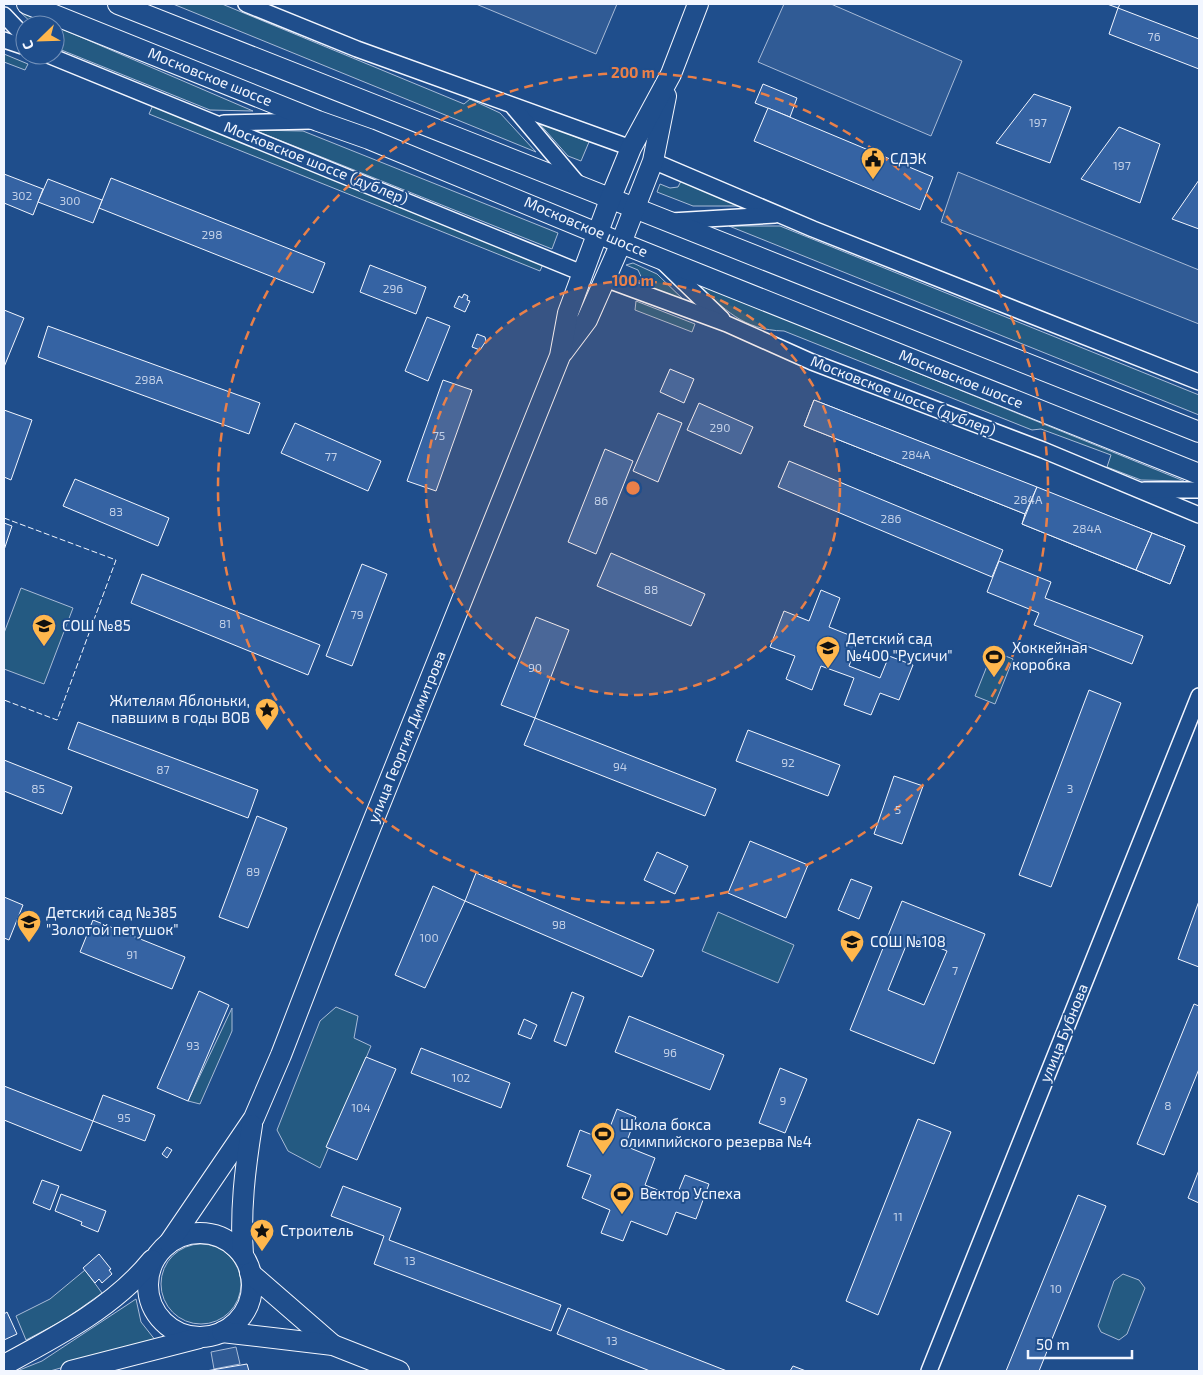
<svg xmlns="http://www.w3.org/2000/svg" width="1203" height="1375" viewBox="0 0 1203 1375" font-family="'Exo 2',sans-serif">
<style>
.green{fill:#245a82;stroke:#a8bbd7}
.parking{fill:#305b95;stroke:#a8bbd7}
.building{fill:#3563a3;stroke:#f2f6ff;fill-rule:evenodd}
.lines{fill:none;stroke-linecap:round;stroke-linejoin:round}
.minor-casing{stroke:#f2f6ff;stroke-width:18}
.major-casing{stroke:#f2f6ff;stroke-width:22}
.minor{stroke:#1f4e8c;stroke-width:15}
.major{stroke:#1f4e8c;stroke-width:20}
.fence{stroke:#f2f6ff;stroke-width:1;stroke-dasharray:6 2.5;stroke-linecap:butt}
.ring{fill:none;stroke:#ea8049;stroke-width:2.5;stroke-dasharray:9 6}
.labels{text-anchor:middle;stroke-width:4;stroke-linejoin:round;paint-order:stroke}
.number-label{font-size:12px;fill:#c3d1e8}
.street-label{font-size:15px;fill:#f2f6ff;stroke:#1f4e8c}
.poi-label{font-size:15px;fill:#f2f6ff;stroke:#1f4e8c;text-anchor:start}
.centre{fill:#ea8049;stroke:#1f4e8c;stroke-width:2.5}
.ring-label{font-size:15px;text-anchor:middle;font-weight:bold;fill:#ea8049;stroke:#1f4e8c;stroke-width:4;stroke-linejoin:round;paint-order:stroke}
</style>
<rect width="100%" height="100%" fill="#1f4e8c"/>
<g class="green">
<polygon points="173,4 222,4 464,104 470,99 500,113 536,152"/>
<polygon points="19,11 52,25 34,25"/>
<polygon points="55,26 253,111 210,110 59,49 55,45"/>
<polygon points="4,54 28,64 25,70 4,62"/>
<polygon points="153,105 544,262 540,271 149,114"/>
<polygon points="538,122 589,142 581,161 568,156"/>
<polygon points="254,130 303,131 558,233 552,249"/>
<polygon points="682,179 746,206 693,206 657,192 660,184 670,188 678,187"/>
<polygon points="729,226 780,226 1199,395 1199,415"/>
<polygon points="633,263 657,274 688,304 642,285 643,281 638,270 626,265"/>
<path d="M696 283 1184 481 1141 480 1107 467 1111 455 1041 429 1032 430 784 331C742 330 725 309 696 283Z"/>
<polygon points="636,301 695,324 692,332 635,310"/>
<polygon points="21,588 73,608 44,684 4,669 4,633"/>
<polygon points="993,651 1013,659 995,704 975,696"/>
<polygon points="718,912 794,945 778,983 702,951"/>
<polygon points="336,1007 358,1016 354,1038 371,1046 320,1168 288,1151 277,1130 320,1021"/>
<polygon points="232,1008 232,1031 200,1104 188,1101"/>
<circle cx="201" cy="1284" r="40"/>
<polygon points="85,1270 102,1293 64,1320 26,1340 16,1316 50,1299"/>
<polygon points="1123,1274 1139,1280 1145,1288 1127,1334 1119,1340 1101,1332 1098,1326 1114,1281"/>
<polygon points="136,1299 141,1322 156,1341 50,1371 17,1371 42,1361"/>
</g>
<g class="parking">
<polygon points="476,4 617,4 596,54"/>
<polygon points="784,4 831,4 962,61 931,136 758,62"/>
<polygon points="958,172 1199,270 1199,324 941,222"/>
<polygon points="236,1347 240,1364 214,1369 211,1352"/>
</g>
<g class="building">
<polygon points="1107,4 1120,4 1118,8"/>
<polygon points="1118,8 1199,39 1199,69 1109,34"/>
<polygon points="763,84 797,98 790,117 755,103"/>
<polygon points="1034,94 1071,107 1050,163 996,143"/>
<polygon points="768,108 933,177 920,210 754,141"/>
<polygon points="1119,127 1160,144 1140,203 1081,179"/>
<polygon points="4,174 43,189 33,215 4,203"/>
<polygon points="111,178 325,263 313,293 99,208"/>
<polygon points="48,179 102,200 93,223 38,202"/>
<polygon points="1199,180 1199,229 1172,219"/>
<polygon points="370,265 426,287 416,314 360,292"/>
<polygon points="464,294 468,296 467,300 470,301 465,312 454,307 459,296 462,298"/>
<polygon points="4,310 24,318 4,367"/>
<polygon points="427,317 450,326 428,381 405,371"/>
<polygon points="48,326 260,403 249,434 38,357"/>
<polygon points="477,334 485,337 486,341 480,350 472,347"/>
<polygon points="670,369 694,379 684,403 660,392"/>
<polygon points="443,380 472,390 436,491 407,481"/>
<polygon points="814,400 1185,546 1170,584 1022,524 1025,514 804,426"/>
<polygon points="814,400 1037,487 1025,514 804,426"/>
<polygon points="699,403 753,427 741,454 687,430"/>
<polygon points="4,410 32,420 11,480 4,477"/>
<polygon points="658,413 682,423 658,482 633,471"/>
<polygon points="295,423 381,461 368,491 281,453"/>
<polygon points="605,449 633,461 596,554 568,542"/>
<polygon points="789,461 1003,550 992,577 778,487"/>
<polygon points="75,479 169,518 158,546 63,506"/>
<polygon points="1037,487 1152,533 1136,570 1022,524"/>
<polygon points="4,523 12,526 4,550"/>
<polygon points="1152,533 1185,546 1170,584 1136,570"/>
<polygon points="611,553 705,594 691,626 597,586"/>
<polygon points="999,561 1051,582 1045,598 1143,636 1132,664 1034,625 1039,613 987,592"/>
<polygon points="362,564 387,574 352,666 326,656"/>
<polygon points="142,574 320,645 308,675 131,603"/>
<polygon points="821,590 840,598 829,627 859,639 849,666 880,678 889,656 913,665 899,700 880,693 871,715 844,705 854,678 821,666 812,690 786,679 795,656 770,647 784,611 809,621"/>
<polygon points="536,617 569,630 535,718 501,705"/>
<polygon points="1089,690 1121,703 1051,887 1019,875"/>
<polygon points="535,718 716,789 705,816 524,745"/>
<polygon points="78,722 258,790 248,818 68,749"/>
<polygon points="748,730 840,765 828,796 736,761"/>
<polygon points="4,760 72,787 62,814 4,791"/>
<polygon points="894,776 923,786 902,844 874,834"/>
<polygon points="257,816 287,828 248,928 219,917"/>
<polygon points="750,841 808,865 786,918 728,893"/>
<polygon points="657,852 688,866 675,894 644,880"/>
<polygon points="476,873 654,950 642,977 465,901"/>
<polygon points="851,879 872,887 859,919 838,910"/>
<polygon points="433,886 465,901 425,988 395,975"/>
<polygon points="4,897 23,905 9,940 4,938"/>
<path d="M902 901 985 934 934 1064 850 1030ZM910 936 947 951 924 1005 888 990Z"/>
<polygon points="1199,901 1199,967 1178,959"/>
<polygon points="93,920 185,957 172,989 80,952"/>
<polygon points="199,991 229,1005 188,1101 157,1088"/>
<polygon points="572,992 584,997 566,1046 554,1041"/>
<polygon points="1194,1004 1199,1006 1199,1069 1164,1155 1137,1144"/>
<polygon points="629,1016 724,1055 710,1090 615,1052"/>
<polygon points="524,1019 537,1025 531,1039 518,1034"/>
<polygon points="421,1048 510,1083 501,1108 411,1073"/>
<polygon points="366,1057 396,1069 357,1160 326,1147"/>
<polygon points="780,1068 807,1079 785,1133 759,1123"/>
<polygon points="4,1086 93,1121 81,1151 4,1120"/>
<polygon points="103,1095 155,1115 145,1141 93,1121"/>
<polygon points="617,1109 636,1117 625,1146 655,1158 645,1185 676,1197 685,1175 709,1184 696,1219 676,1212 667,1235 631,1221 623,1241 601,1233 610,1210 582,1198 591,1175 567,1166 580,1130 605,1140"/>
<polygon points="918,1119 951,1132 878,1315 846,1301"/>
<polygon points="167,1147 172,1150 167,1158 162,1154"/>
<polygon points="1199,1170 1199,1203 1188,1198"/>
<polygon points="42,1180 59,1186 50,1210 33,1203"/>
<polygon points="343,1186 401,1208 389,1240 561,1305 551,1331 374,1264 384,1236 331,1216"/>
<polygon points="61,1194 106,1211 98,1232 81,1225 82,1222 55,1211"/>
<polygon points="1078,1195 1106,1206 1039,1371 1006,1371"/>
<polygon points="99,1254 111,1269 109,1270 112,1274 102,1283 99,1279 95,1283 83,1268"/>
<polygon points="568,1308 625,1331 727,1371 650,1371 557,1334"/>
<polygon points="7,1312 17,1334 4,1340 4,1314"/>
<polygon points="247,1364 249,1371 206,1371"/>
<polygon points="793,1366 806,1371 790,1371"/>
</g>
<g class="lines">
<defs>
<g id="minor">
<polyline points="246,4 357,49 631,148"/>
<polyline points="4,15 25,37"/>
<polyline points="4,40 25,47"/>
<polyline points="48,55 582,273"/>
<polyline points="514,108 578,184"/>
<polyline points="224,123 311,121"/>
<polyline points="653,161 813,229 1199,382"/>
<polyline points="671,221 775,215"/>
<polyline points="663,262 722,319"/>
<polyline points="605,279 727,324 812,362 1043,450 1199,515"/>
<polyline points="1144,490 1199,490"/>
<polyline points="929,1371 1199,696"/>
</g>
<g id="major">
<polyline points="27,4 318,121 369,139 621,243 1199,474"/>
<path d="M118 4C479 145 838 290 1199 432"/>
<polyline points="563,352 587,320 621,243 653,161 666,96"/>
<circle cx="200" cy="1285" r="52"/>
<polyline points="169,1243 254,1118 281,1055 327,936 560,356 568,313 611,197 631,148 671,74 698,4"/>
<path d="M243 1255C240 1210 245 1169 252 1125"/>
<polyline points="250,1273 333,1345"/>
<polyline points="222,1332 333,1345 399,1371"/>
<path d="M4 1365C56 1337 114 1307 152 1260"/>
<polyline points="71,1371 199,1338"/>
</g>
</defs>
<use href="#minor" class="minor-casing"/>
<use href="#major" class="major-casing"/>
<use href="#minor" class="minor"/>
<use href="#major" class="major"/>
<polyline class="fence" points="4,518 116,560 57,720 4,700"/>
</g>
<circle cx="633" cy="488" r="207" fill="#ea8049" fill-opacity=".12"/>
<g class="ring">
<circle cx="633" cy="488" r="207"/>
<circle cx="633" cy="488" r="415"/>
</g>
<defs>
<symbol id="civic-pin" viewBox="-11 -11 22 30"><path d="M0 17L-7.5 6A9.5 9.5 0 1 1 7.5 6Z" fill="#ffb74d" stroke="#1f4e8c"/><path d="M-.6-6.5H3V-4.5H.6V-3L4-1V1h2V6H-6V1h2V-1L-.6-3ZM-1.2 2.5V6h2.4V2.5Z" fill="#111"/></symbol>
<symbol id="school-pin" viewBox="-11 -11 22 30"><path d="M0 17L-7.5 6A9.5 9.5 0 1 1 7.5 6Z" fill="#ffb74d" stroke="#1f4e8c"/><path d="M0-5L7-2L0 1L-7-2ZM-4 1L0 2.5L4 1V4Q0 6-4 4Z" fill="#111"/></symbol>
<symbol id="stadium-pin" viewBox="-11 -11 22 30"><path d="M0 17L-7.5 6A9.5 9.5 0 1 1 7.5 6Z" fill="#ffb74d" stroke="#1f4e8c"/><path d="M0-5a6.5 5 0 1 0 0 10a6.5 5 0 1 0 0-10ZM-3.5-1.8h7v3.6h-7Z" fill="#111"/></symbol>
<symbol id="sight-pin" viewBox="-11 -11 22 30"><path d="M0 17L-7.5 6A9.5 9.5 0 1 1 7.5 6Z" fill="#ffb74d" stroke="#1f4e8c"/><path d="M0-6L1.8-2.2L6-1.7L2.9 1.2L3.7 5.4L0 3.3L-3.7 5.4L-2.9 1.2L-6-1.7L-1.8-2.2Z" fill="#111"/></symbol>
</defs>
<g fill-rule="evenodd">
<use href="#civic-pin" x="859" y="145" width="28" height="38"/>
<use href="#school-pin" x="30" y="612" width="28" height="38"/>
<use href="#school-pin" x="814" y="634" width="28" height="38"/>
<use href="#stadium-pin" x="980" y="643" width="28" height="38"/>
<use href="#sight-pin" x="253" y="696" width="28" height="38"/>
<use href="#school-pin" x="15" y="908" width="28" height="38"/>
<use href="#school-pin" x="838" y="928" width="28" height="38"/>
<use href="#stadium-pin" x="589" y="1120" width="28" height="38"/>
<use href="#stadium-pin" x="608" y="1180" width="28" height="38"/>
<use href="#sight-pin" x="248" y="1217" width="28" height="38"/>
</g>
<g class="labels">
<g class="number-label">
<text x="1154" y="41">76</text>
<text x="1038" y="127">197</text>
<text x="1122" y="170">197</text>
<text x="22" y="200">302</text>
<text x="70" y="205">300</text>
<text x="212" y="239">298</text>
<text x="393" y="293">296</text>
<text x="149" y="384">298А</text>
<text x="720" y="432">290</text>
<text x="439" y="440">75</text>
<text x="916" y="459">284А</text>
<text x="331" y="461">77</text>
<text x="1028" y="504">284А</text>
<text x="601" y="505">86</text>
<text x="116" y="516">83</text>
<text x="891" y="523">286</text>
<text x="1087" y="533">284А</text>
<text x="651" y="594">88</text>
<text x="357" y="619">79</text>
<text x="225" y="628">81</text>
<text x="535" y="672">90</text>
<text x="788" y="767">92</text>
<text x="620" y="771">94</text>
<text x="163" y="774">87</text>
<text x="38" y="793">85</text>
<text x="1070" y="793">3</text>
<text x="898" y="814">5</text>
<text x="253" y="876">89</text>
<text x="559" y="929">98</text>
<text x="429" y="942">100</text>
<text x="132" y="959">91</text>
<text x="955" y="975">7</text>
<text x="193" y="1050">93</text>
<text x="670" y="1057">96</text>
<text x="461" y="1082">102</text>
<text x="783" y="1105">9</text>
<text x="1168" y="1110">8</text>
<text x="361" y="1112">104</text>
<text x="124" y="1122">95</text>
<text x="898" y="1221">11</text>
<text x="410" y="1265">13</text>
<text x="1056" y="1293">10</text>
<text x="612" y="1345">13</text>
</g>
<g class="street-label">
<text transform="translate(210 77) rotate(22)" y="5">Московское шоссе</text>
<text transform="translate(316 163) rotate(22)" y="5">Московское шоссе (дублер)</text>
<text transform="translate(586 227) rotate(23)" y="5">Московское шоссе</text>
<text transform="translate(961 379) rotate(22)" y="5">Московское шоссе</text>
<text transform="translate(903 396) rotate(21)" y="5">Московское шоссе (дублер)</text>
<text transform="translate(407 737) rotate(-68)" y="5">улица Георгия Димитрова</text>
<text transform="translate(1064 1033) rotate(-68)" y="5">улица Бубнова</text>
</g>
<g class="poi-label">
<text x="890" y="164">СДЭК</text>
<text x="62" y="631">СОШ №85</text>
<text x="846" y="644">Детский сад<tspan x="846" dy="17">№400 "Русичи"</tspan></text>
<text x="1012" y="653">Хоккейная<tspan x="1012" dy="17">коробка</tspan></text>
<text x="250" y="706" text-anchor="end">Жителям Яблоньки,<tspan x="250" dy="17">павшим в годы ВОВ</tspan></text>
<text x="46" y="918">Детский сад №385<tspan x="46" dy="17">"Золотой петушок"</tspan></text>
<text x="870" y="947">СОШ №108</text>
<text x="620" y="1130">Школа бокса<tspan x="620" dy="17">олимпийского резерва №4</tspan></text>
<text x="640" y="1199">Вектор Успеха</text>
<text x="280" y="1236">Строитель</text>
</g>
</g>
<circle cx="633" cy="488" r="8" class="centre"/>
<g class="ring-label">
<text x="633" y="78">200 m</text>
<text x="633" y="286">100 m</text>
</g>
<rect width="1203" height="1375" fill="none" stroke="#f2f6ff" stroke-width="10"/>
<g transform="translate(40 40) rotate(247)"><circle r="24" fill="#1f4e8c" stroke="#7391ba"/>
<path d="M0-4L9 19L0 12L-9 19Z" fill="#ffb74d"/>
<text y="-8" font-size="14" font-weight="bold" text-anchor="middle" fill="#f2f6ff">С</text>
</g>
<path d="M1028 1350v8h104v-8" fill="none" stroke="#f2f6ff" stroke-width="2.5"/>
<text x="1036" y="1350" font-size="15" fill="#f2f6ff" stroke="#1f4e8c" stroke-width="4" paint-order="stroke">50 m</text>
</svg>
